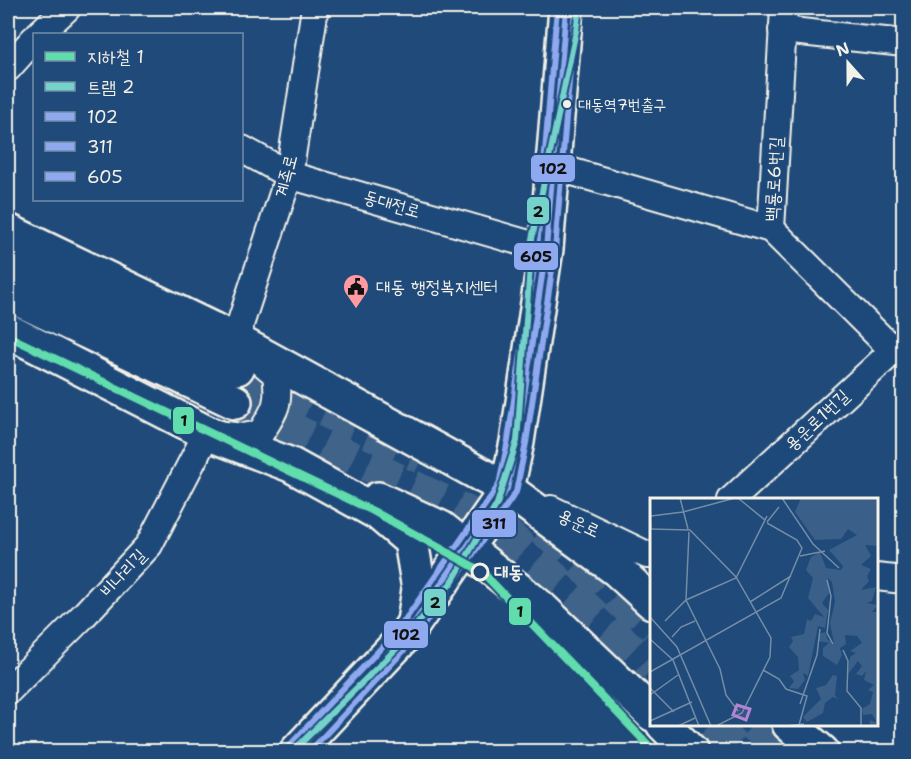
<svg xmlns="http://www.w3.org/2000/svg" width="911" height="759" viewBox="0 0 911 759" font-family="'Shantell Sans','Poor Story',sans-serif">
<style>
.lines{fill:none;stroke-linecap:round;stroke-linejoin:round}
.major-tunnel{stroke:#3f638a;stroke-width:33;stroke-dasharray:33 16;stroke-linecap:butt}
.minor-casing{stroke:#f4f1e8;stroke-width:30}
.major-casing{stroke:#f4f1e8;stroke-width:38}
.minor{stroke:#1f4a7a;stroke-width:26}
.major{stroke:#1f4a7a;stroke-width:33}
.bus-1-casing{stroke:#1f4a7a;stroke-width:10}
.bus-2-casing{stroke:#1f4a7a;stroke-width:10}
.bus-3-casing{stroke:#1f4a7a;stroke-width:10}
.bus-1{stroke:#8fa9f0;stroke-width:6}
.bus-2{stroke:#8fa9f0;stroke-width:6}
.bus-3{stroke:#8fa9f0;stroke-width:6}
.tram-1-casing{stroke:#1f4a7a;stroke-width:10}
.tram-1{stroke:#74d2cb;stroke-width:6}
.metro-1-casing{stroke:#1f4a7a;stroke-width:12}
.metro-1{stroke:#60dcad;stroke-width:8}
.bus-dot{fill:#f4f1e8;stroke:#1f4a7a;stroke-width:2}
.stop-dot{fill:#1f4a7a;stroke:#f4f1e8;stroke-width:3}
.labels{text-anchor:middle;stroke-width:4.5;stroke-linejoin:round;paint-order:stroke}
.bus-label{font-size:16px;fill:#f4f1e8;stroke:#1f4a7a;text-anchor:start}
.street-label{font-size:18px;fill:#f4f1e8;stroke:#1f4a7a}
.poi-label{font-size:18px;fill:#f4f1e8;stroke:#1f4a7a;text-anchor:start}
.stop-label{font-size:18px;font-weight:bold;fill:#f4f1e8;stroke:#1f4a7a;text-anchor:start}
.inset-road{fill:none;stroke:#748da6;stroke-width:1.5}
.view{fill:#b185d1;fill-opacity:0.15;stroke:#b185d1;stroke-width:3}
.inset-edge{fill:none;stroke:#f4f1e8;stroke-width:3}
.line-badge{stroke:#1f4a7a;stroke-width:2}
.pale-badge-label{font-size:16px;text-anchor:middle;font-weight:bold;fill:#111}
</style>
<rect width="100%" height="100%" fill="#1f4a7a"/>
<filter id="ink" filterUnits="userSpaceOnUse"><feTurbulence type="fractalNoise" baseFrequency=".0167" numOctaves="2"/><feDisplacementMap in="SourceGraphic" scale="12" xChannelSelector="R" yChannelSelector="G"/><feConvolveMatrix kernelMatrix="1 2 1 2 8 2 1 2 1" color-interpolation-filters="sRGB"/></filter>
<g filter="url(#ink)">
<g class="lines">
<g class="major-tunnel">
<polyline points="237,368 422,458"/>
<polyline points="235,402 500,528 652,669"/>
<polyline points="543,529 652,630"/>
<polyline points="711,724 740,752"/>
<polyline points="753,724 785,752"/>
</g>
<defs>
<g id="minor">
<polyline points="782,30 904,43"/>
<polyline points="39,34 67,8"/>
<polyline points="8,68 34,39"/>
<polyline points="242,149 289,175 546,249"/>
<polyline points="552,166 771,229 893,350"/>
<polyline points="771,229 784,8"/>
<polyline points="731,500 904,341"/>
<polyline points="551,509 647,555 652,555"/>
<polyline points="876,577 904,580"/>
<path d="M8 691 83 616 149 545 207 433 243 437 260 434C276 409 280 404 276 374L235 340 289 175 315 8"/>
</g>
<g id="major">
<polyline points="8,231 235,340 507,489 617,570 652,602"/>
<polyline points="8,262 237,368"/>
<polyline points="8,294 235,402"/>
<polyline points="8,331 207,433 291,465 378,513 411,541 419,589 414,622"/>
<polyline points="378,499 441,528 540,607 652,714"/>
<polyline points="663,724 691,752"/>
<polyline points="789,724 822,752"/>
<polyline points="296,752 405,636 507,489 517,442 546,249 566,8"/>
</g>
</defs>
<use href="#minor" class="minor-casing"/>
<use href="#major" class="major-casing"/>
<use href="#minor" class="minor"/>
<use href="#major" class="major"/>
<defs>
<polyline id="bus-1" points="296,752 405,636 507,489 517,442 546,249 566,8"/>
<polyline id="bus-2" points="309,752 412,642 516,492 526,443 555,250 575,9"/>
<polyline id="bus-3" points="289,746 398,630 499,485 508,440 537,248 557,8"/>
</defs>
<use href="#bus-1" class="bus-1-casing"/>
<use href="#bus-2" class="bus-2-casing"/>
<use href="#bus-3" class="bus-3-casing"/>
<use href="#bus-1" class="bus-1"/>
<use href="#bus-2" class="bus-2"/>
<use href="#bus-3" class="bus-3"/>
<defs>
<polyline id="tram-1" points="292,752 399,646 452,582 497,504 517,441 532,239 576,31 579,8"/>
</defs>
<use href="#tram-1" class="tram-1-casing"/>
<use href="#tram-1" class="tram-1"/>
<defs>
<polyline id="metro-1" points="8,336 373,511 474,567 487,577 655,752"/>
</defs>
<use href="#metro-1" class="metro-1-casing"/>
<use href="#metro-1" class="metro-1"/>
</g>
</g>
<defs>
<symbol id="civic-pin" viewBox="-11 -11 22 30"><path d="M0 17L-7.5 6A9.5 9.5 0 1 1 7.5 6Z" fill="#ff9aa2" stroke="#1f4a7a"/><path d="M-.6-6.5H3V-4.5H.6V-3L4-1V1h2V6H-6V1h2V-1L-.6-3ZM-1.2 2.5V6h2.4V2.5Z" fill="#111"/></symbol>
</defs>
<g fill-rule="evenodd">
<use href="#civic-pin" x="341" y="272" width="30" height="40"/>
</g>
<circle class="bus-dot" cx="567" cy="104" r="5"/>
<circle class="stop-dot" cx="480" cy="572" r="8"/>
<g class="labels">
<g class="bus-label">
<text x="578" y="110">대동역7번출구</text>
</g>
<g class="street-label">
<text transform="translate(286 176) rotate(-76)" y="6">계족로</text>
<text transform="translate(774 179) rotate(-87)" y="6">백룡로6번길</text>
<text transform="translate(392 204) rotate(16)" y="6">동대전로</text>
<text transform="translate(817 420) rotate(-43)" y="6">용운로1번길</text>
<text transform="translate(579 523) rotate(25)" y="6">용운로</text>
<text transform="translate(123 573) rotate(-47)" y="6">비나리길</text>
</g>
<g class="poi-label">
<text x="376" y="293">대동 행정복지센터</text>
</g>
<g class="stop-label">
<text x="494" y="578">대동</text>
</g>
</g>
<g transform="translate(650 498)">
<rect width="228" height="228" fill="#1f4a7a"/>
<path d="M151 0H228V48L215 47 221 58 211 67 221 71 217 78 219 83 211 92 226 89 222 103 217 105 228 107 222 114H228V228H219L220 222 225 224 226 223 222 216 213 217 212 211 220 206 223 194 218 192 224 187 214 182 216 173 212 178 206 176 212 168 208 163 198 176 200 159 206 155 200 153 212 145 207 138 195 137 196 146 190 150 192 157 187 167 173 158V150L179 145 169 143V136L175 134 178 142 184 145 180 125 185 104 182 84 178 80 179 95 172 105 178 112 175 130 168 128 158 178 153 175 155 182 148 191 139 190 144 183 140 178 149 172 148 159 139 149 143 143 141 139 154 136 157 121 161 123 165 116 174 119 158 100 163 80 156 72 161 59 170 54 176 70 191 72 193 68 179 52 207 37 198 31 191 41 165 42 145 14ZM183 177 187 178 185 197 188 201 183 199 175 205 173 215 157 224 153 219 171 201 166 190 176 187Z" fill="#3a5f88"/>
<path class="inset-road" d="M0 0 1 31M30 0 38 31M88 0 115 22M132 0 163 46 189 70M1 18 33 14 85 0M117 24 129 9M0 31 40 32 86 79 121 140 120 159 92 215 66 228M39 34 36 102 70 171 76 197 88 213M150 58 175 53M177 82 181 98 177 135 183 146M100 104 141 78M0 119 27 149 61 228M15 123 36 102 86 80 117 18M22 139 31 129 45 123M0 141 23 162 49 228M193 152 198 163 197 193 211 210V228M113 172 129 181 136 191 157 198 149 227M0 174 131 100 152 50 147 42 117 25M0 190 24 214M0 197 28 177M150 206 167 157 170 131M0 223 42 204M28 228 45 220M135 228 154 226"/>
<path class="view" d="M87 207 100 211 96 222 83 217Z"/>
<rect width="228" height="228" class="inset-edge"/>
</g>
<g class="line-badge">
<rect x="530" y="154" width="46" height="29" rx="6" fill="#8fa9f0"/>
<rect x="526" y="196" width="24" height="29" rx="6" fill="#74d2cb"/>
<rect x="513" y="242" width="46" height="29" rx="6" fill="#8fa9f0"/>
<rect x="172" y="406" width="23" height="29" rx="6" fill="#60dcad"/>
<rect x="471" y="509" width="46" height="29" rx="6" fill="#8fa9f0"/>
<rect x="423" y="588" width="24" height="29" rx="6" fill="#74d2cb"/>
<rect x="508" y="597" width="24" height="29" rx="6" fill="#60dcad"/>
<rect x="383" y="620" width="46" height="29" rx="6" fill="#8fa9f0"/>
</g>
<g class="pale-badge-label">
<text x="553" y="174">102</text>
<text x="538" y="217">2</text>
<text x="536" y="262">605</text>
<text x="184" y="426">1</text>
<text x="494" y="529">311</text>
<text x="435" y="608">2</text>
<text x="520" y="617">1</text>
<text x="406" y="640">102</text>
</g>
<rect width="911" height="759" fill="none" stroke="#1f4a7a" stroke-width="30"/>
<rect x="15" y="15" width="881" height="729" fill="none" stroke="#f4f1e8" stroke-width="2" filter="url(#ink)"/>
<rect x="33" y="33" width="210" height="168" fill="#1f4a7a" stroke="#748da6" stroke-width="1.5"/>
<rect x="45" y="52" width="30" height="9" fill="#60dcad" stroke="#748da6" stroke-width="1.5"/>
<text x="87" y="63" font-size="18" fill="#f4f1e8">지하철 1</text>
<rect x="45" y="82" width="30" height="9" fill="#74d2cb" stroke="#748da6" stroke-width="1.5"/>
<text x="87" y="93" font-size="18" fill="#f4f1e8">트램 2</text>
<rect x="45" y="112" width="30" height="9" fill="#8fa9f0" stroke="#748da6" stroke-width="1.5"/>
<text x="87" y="123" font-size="18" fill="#f4f1e8">102</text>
<rect x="45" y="142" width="30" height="9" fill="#8fa9f0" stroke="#748da6" stroke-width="1.5"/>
<text x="87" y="153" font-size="18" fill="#f4f1e8">311</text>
<rect x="45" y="172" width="30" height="9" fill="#8fa9f0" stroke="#748da6" stroke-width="1.5"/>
<text x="87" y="183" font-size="18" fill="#f4f1e8">605</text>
<g transform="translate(848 63) rotate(339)" stroke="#1f4a7a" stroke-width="4.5" paint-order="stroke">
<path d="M0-4.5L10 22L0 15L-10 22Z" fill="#f4f1e8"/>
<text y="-9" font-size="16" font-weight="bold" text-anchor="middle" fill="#f4f1e8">N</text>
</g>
</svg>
